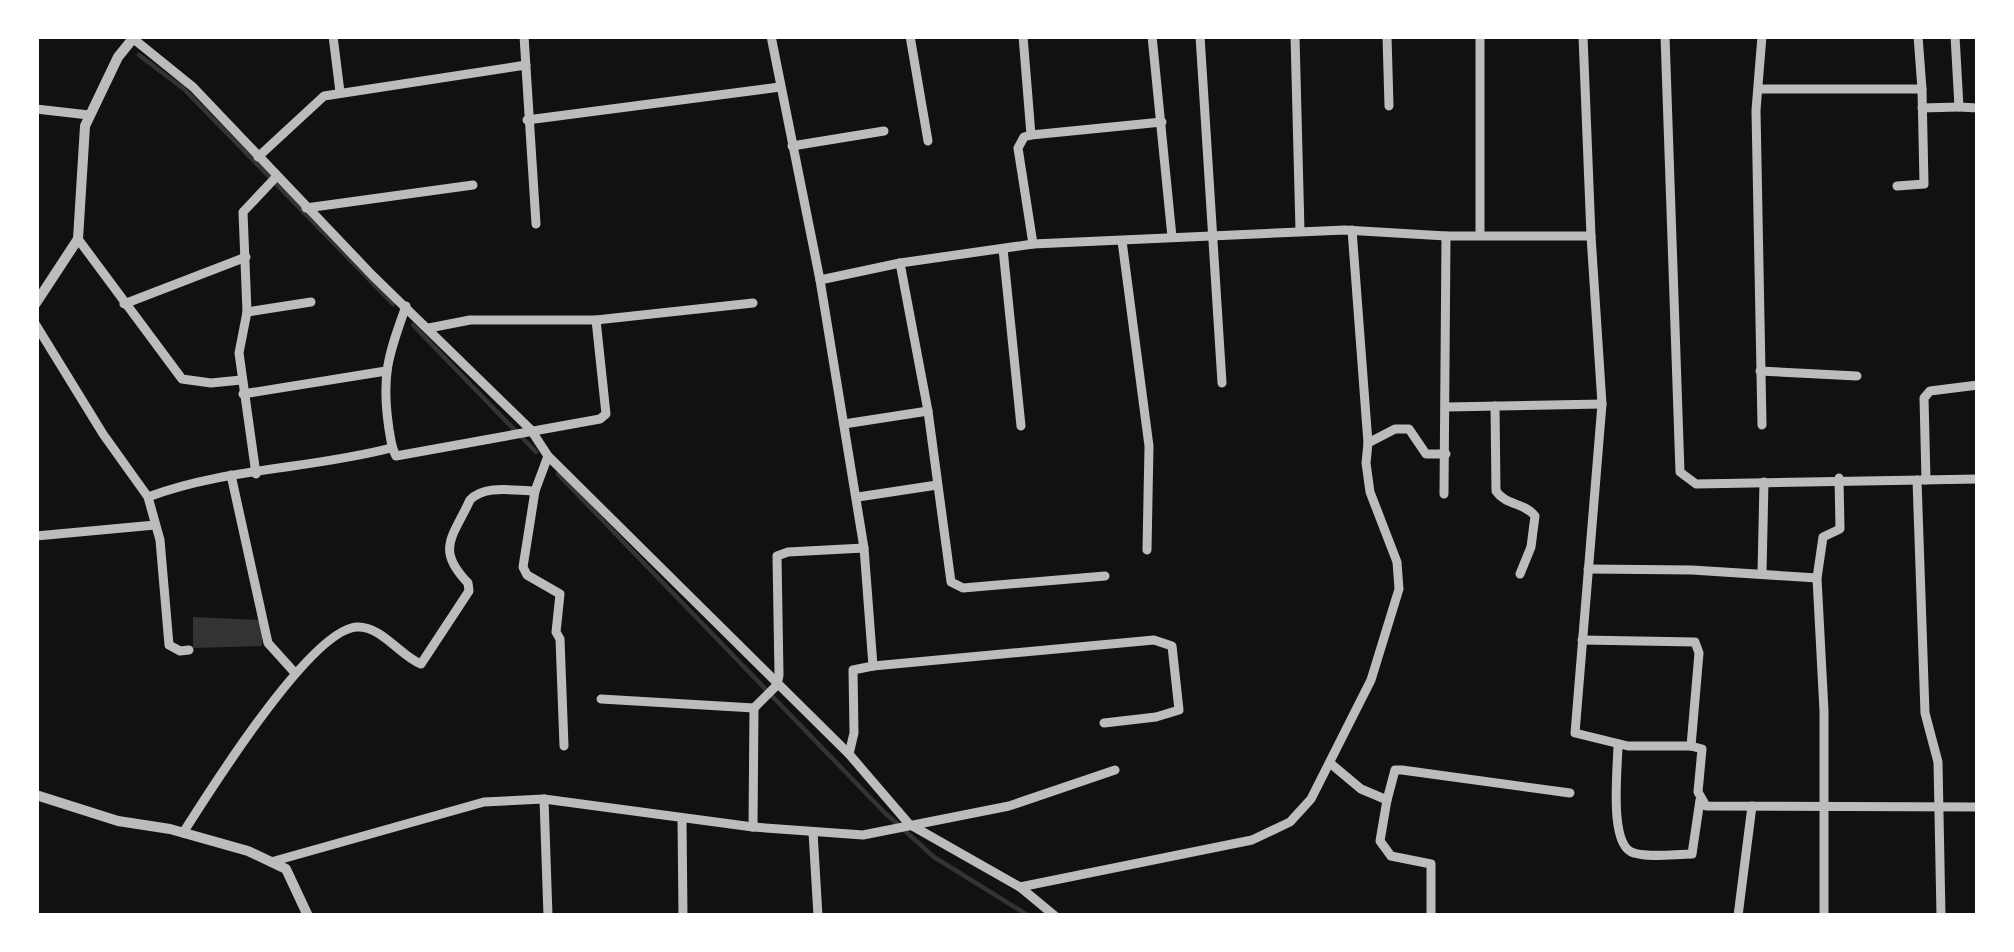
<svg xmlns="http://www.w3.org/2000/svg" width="2014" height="952" viewBox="0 0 2014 952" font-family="Lato,sans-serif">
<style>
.water{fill:#333}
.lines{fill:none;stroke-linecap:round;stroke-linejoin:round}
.stream{stroke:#333;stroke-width:4.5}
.minor{stroke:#bcbcbc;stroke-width:9}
.tertiary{stroke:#bcbcbc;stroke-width:10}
</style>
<rect width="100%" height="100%" fill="#111"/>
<polygon class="water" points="193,617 262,620 262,646 193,648"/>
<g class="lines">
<g class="stream">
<polyline points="114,36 115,37"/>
<polyline points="139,55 184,89 393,304"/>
<polyline points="413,325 536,452"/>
<polyline points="558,474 884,812 934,857 1029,916"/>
</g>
<g class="minor">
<polyline points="130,36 193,87 372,275 531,430 548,456 849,754 909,824 1020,887 1252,840 1290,822 1311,799 1371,680 1399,589 1397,562 1370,492 1366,463 1368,443 1352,230"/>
<polyline points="333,36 340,92"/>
<polyline points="524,36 536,224"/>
<polyline points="771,36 820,280 900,263 1033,244 1345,230 1446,236 1591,236 1583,36"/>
<polyline points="910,36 928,141"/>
<polyline points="1023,36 1031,135 1024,137 1018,148 1033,244"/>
<polyline points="1152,36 1172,237"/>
<polyline points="1200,36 1222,383"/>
<polyline points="1295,36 1300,231"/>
<polyline points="1387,36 1389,106"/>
<polyline points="1665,36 1680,472 1696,484 1978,479"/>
<polyline points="1762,36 1756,110 1762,425"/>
<polyline points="1955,36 1959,107 1978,108"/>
<polyline points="1759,89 1922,89 1918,36"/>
<polyline points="1922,108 1959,107"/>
<polyline points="36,109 89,115"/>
<polyline points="527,120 780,87"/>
<polyline points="1031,135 1162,122"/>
<polyline points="792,146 884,131"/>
<polyline points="258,157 324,96 526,65"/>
<polyline points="1897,186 1924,184 1922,89"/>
<polyline points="306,208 473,185"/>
<polyline points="1480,233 1480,36"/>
<polyline points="1591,236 1602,404 1575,733 1628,746 1691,746"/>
<polyline points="78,239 182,379 211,383 241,380"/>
<polyline points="1122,241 1149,446 1147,550"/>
<polyline points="1003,249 1021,426"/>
<polyline points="900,263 928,411 951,582 963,588 1105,576"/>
<polyline points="820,280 864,548"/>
<polyline points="124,304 246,257"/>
<path d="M406 306C388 356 381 376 389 429 391 440 391 447 396 456L600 419 606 414 596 320"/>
<polyline points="247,312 311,302"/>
<polyline points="36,325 103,434 148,497 160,540 169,645 180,651 189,650"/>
<polyline points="429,328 470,320 596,320 753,303"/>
<polyline points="1760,371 1857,376"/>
<polyline points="243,394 386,371"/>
<path d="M1495 406 1496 491C1506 506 1524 502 1535 516L1531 547 1520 574"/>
<polyline points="1447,407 1602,404"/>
<polyline points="844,424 928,411"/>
<polyline points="1368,443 1395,429 1409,429 1426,454 1446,454"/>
<polyline points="548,456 535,491 523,567 527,575 560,594 556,632 560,639 564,746"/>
<polyline points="256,474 239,353 247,312 243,212 277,176"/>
<polyline points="231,475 268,643 295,673"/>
<polyline points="1917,480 1925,713 1938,762 1941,916"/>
<polyline points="1926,480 1924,398 1930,391 1978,385"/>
<polyline points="1444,494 1446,236"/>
<path d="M148 497C225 468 311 469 391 448"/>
<polyline points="858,497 937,485"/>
<polyline points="36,536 155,525"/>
<polyline points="1588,569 1692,570 1817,578"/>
<polyline points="1762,573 1764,482"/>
<polyline points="1582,640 1695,642 1699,653 1691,746 1702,749 1698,792 1706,806 1978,807"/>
<polyline points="873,666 1154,640 1172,646 1179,710 1156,717 1104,723"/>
<polyline points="601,699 754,708 777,685 779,675 777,556 788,552 864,548 873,666 853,670 854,733 849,754"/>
<path d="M1618 744C1618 767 1608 847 1634 853 1651 858 1675 854 1692 854L1700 800"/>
<polyline points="1330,763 1361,789 1387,800 1395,770 1402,770 1570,793"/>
<polyline points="544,799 548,916"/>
<polyline points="1387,800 1380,841 1391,856 1431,864 1431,916"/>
<polyline points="682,819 683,916"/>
<polyline points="753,827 754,708"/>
<polyline points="813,832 818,916"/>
<path d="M183 833C209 792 311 629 357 627 382 626 400 656 421 664L469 591 468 583C435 549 453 537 470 500 485 484 515 491 535 491"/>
<polyline points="271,862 484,802 544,799 753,827 863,835 1009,806 1115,770"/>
<polyline points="1020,887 1055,916"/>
<polyline points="1738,916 1752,806"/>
<polyline points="1824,916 1824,711 1817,578 1823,537 1840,529 1839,478"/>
</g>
<g class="tertiary">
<polyline points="36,303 78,239 85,126 118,57 135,36"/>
<polyline points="36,795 118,821 170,829 248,851 286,869 308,916"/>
</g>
</g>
<rect width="2014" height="952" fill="none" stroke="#ffffff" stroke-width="78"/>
</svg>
